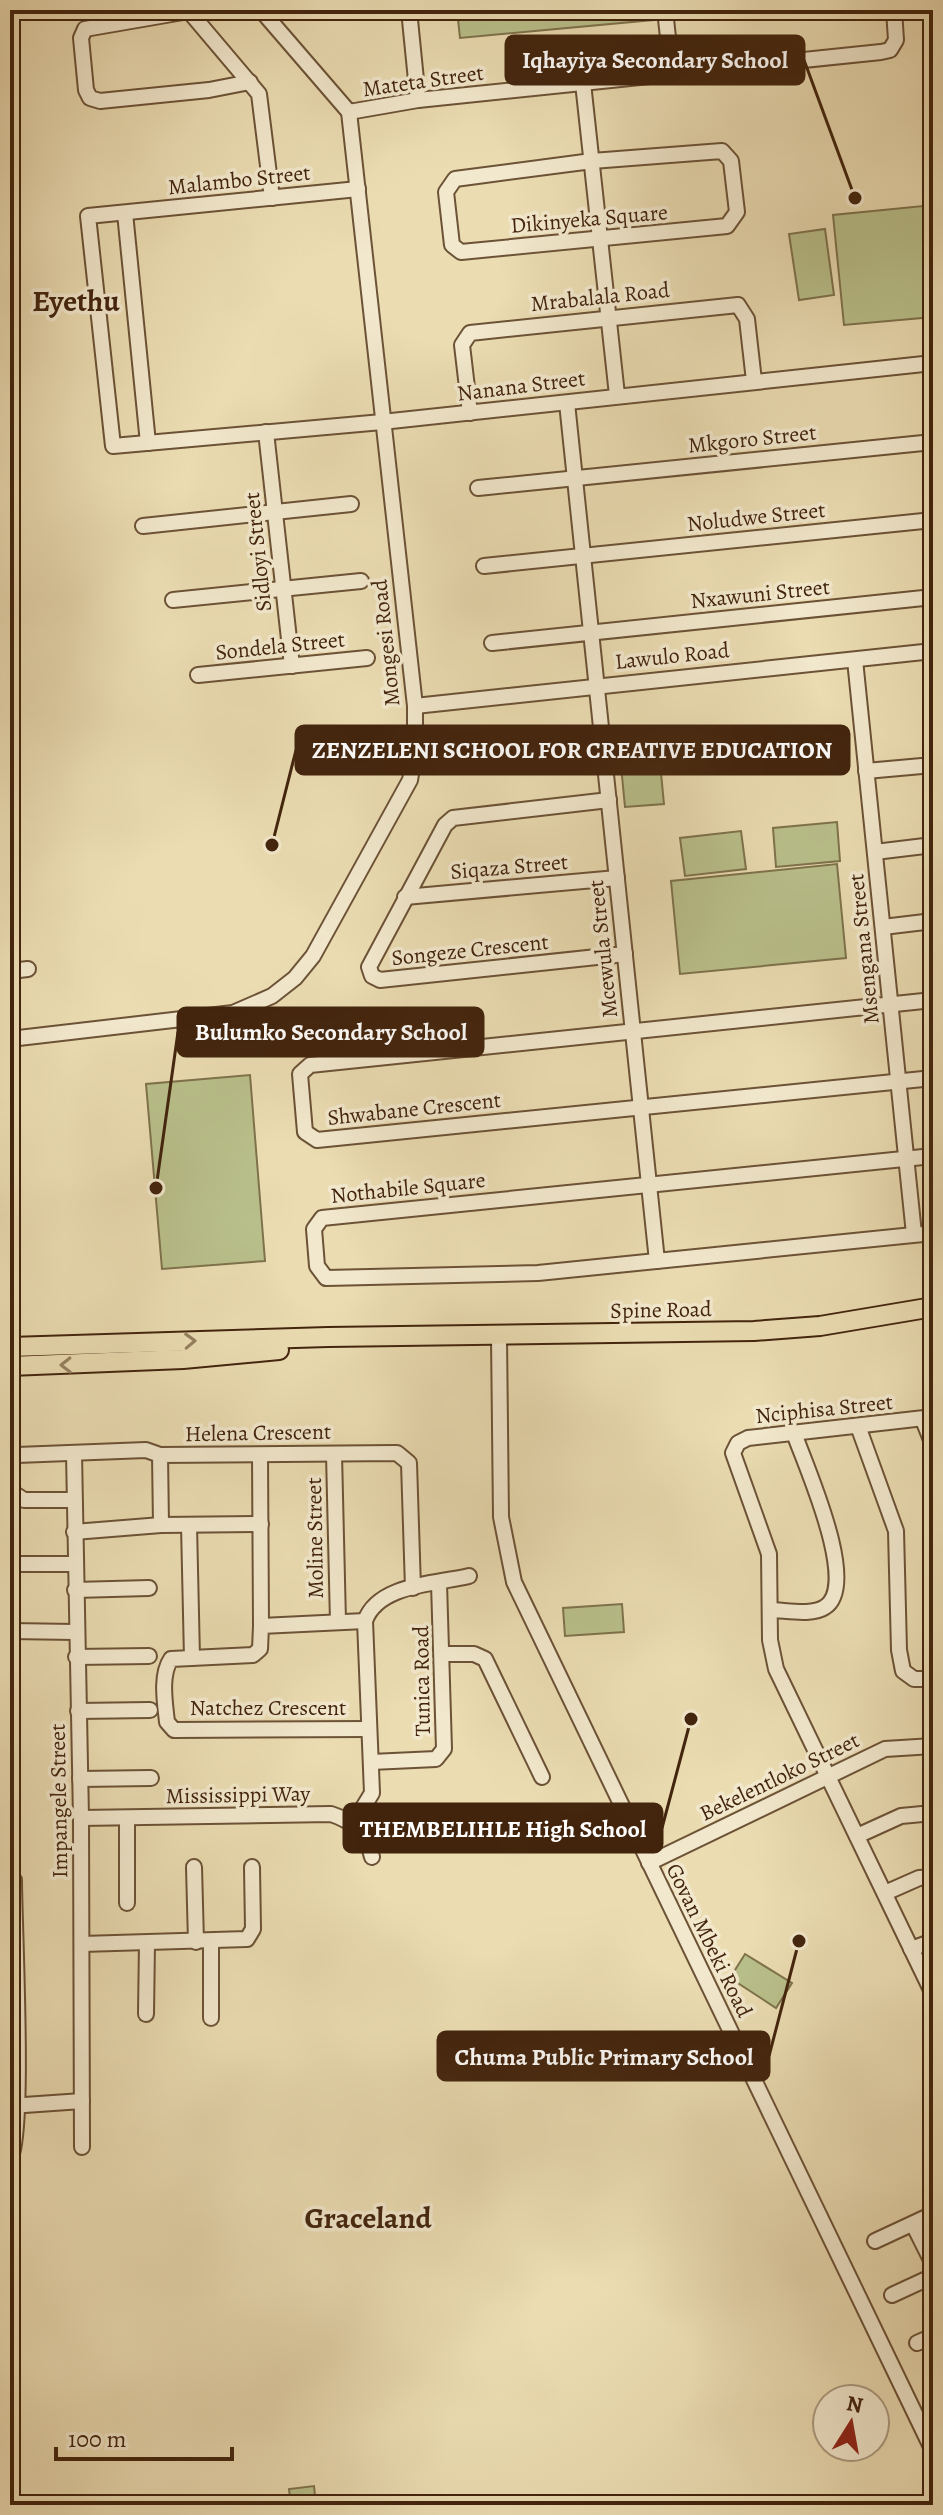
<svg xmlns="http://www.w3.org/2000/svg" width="943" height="2515" viewBox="0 0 943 2515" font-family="Alegreya,serif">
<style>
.green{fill:#b9c08b;stroke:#7e724c;stroke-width:2}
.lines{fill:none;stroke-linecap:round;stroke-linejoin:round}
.minor-casing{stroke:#6c5236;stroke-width:18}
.major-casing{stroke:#42240d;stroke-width:22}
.minor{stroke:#f2e8cd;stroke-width:14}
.major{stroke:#ebdcb2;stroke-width:18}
.oneway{stroke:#968060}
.labels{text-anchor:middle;stroke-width:7;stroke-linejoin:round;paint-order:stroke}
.street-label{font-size:22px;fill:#42240d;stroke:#f2e8cd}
.district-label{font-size:30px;font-weight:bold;fill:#42240d;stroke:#f2e8cd}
.leader{fill:none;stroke:#42240d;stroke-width:3}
.callout-dot{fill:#42240d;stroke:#f2e8cd;stroke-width:3}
.callout{fill:#42240d;stroke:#42240d;stroke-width:3}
.callout-label{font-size:24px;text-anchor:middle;font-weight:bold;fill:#fff}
</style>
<rect width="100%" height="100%" fill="#ebdcb2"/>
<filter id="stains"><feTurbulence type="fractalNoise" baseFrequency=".0025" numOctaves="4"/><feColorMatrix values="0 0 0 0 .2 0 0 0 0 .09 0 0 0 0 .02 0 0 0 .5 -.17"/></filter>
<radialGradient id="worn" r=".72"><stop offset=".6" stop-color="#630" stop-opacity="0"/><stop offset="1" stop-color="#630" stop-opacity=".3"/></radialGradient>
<g class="green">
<polygon points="457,10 652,10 653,20 460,38"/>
<polygon points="933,205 933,317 844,325 833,215"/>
<polygon points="825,229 834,295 799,300 789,234"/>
<polygon points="658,742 664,804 625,807 619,745"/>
<polygon points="837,822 840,861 776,867 773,828"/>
<polygon points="741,831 746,869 685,876 680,838"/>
<polygon points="837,864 846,958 680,974 671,881"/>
<polygon points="250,1075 265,1261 162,1269 146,1084"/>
<polygon points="622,1604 624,1632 565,1636 563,1608"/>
<polygon points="745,1954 792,1983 776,2008 730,1978"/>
<polygon points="314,2486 316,2505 291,2505 289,2489"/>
</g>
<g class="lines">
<defs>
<g id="minor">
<polyline points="188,10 259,94 272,198"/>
<polyline points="409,10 418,100"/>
<polyline points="665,10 672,74"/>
<polyline points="189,11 85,29 81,38 86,90 90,98 100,101 209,90 250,82"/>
<polyline points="583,83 617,395"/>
<polyline points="349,112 418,100 881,52 890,50 896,40 894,10"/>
<polygon points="722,151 731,161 737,212 727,226 461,252 452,245 446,192 455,179 592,161"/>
<polyline points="358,189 88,216 113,446 382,422 933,363"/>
<polyline points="125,213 148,443"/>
<polyline points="567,403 657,1261"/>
<polyline points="470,413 462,345 470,333 738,305 747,319 754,381"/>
<polyline points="266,432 292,666"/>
<polyline points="478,488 933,442"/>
<polyline points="143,526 351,504"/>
<polyline points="484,566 933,520"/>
<polyline points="173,600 361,581"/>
<polyline points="492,643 933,597"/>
<polyline points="855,660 914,1234"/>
<polyline points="198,675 367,658"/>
<polyline points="415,706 933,651"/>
<polyline points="866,771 933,765"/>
<polyline points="609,800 453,818 445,825 369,967 372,976 380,980 625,954"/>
<polyline points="875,852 933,845"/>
<polyline points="405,897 617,878"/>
<polyline points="883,927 933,921"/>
<polyline points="10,971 28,969"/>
<polyline points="933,1000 310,1065 300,1074 305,1132 317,1140 933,1078"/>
<polyline points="10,1039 233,1013 272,996 295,978 313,956 410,780 415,751 415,706 349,112 261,10"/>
<polyline points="933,1156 322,1218 314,1229 317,1266 326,1278 538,1273 933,1233"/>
<polyline points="499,1337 501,1517 514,1582 933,2451"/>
<polyline points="933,1417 748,1438 738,1443 733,1453 769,1554 770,1640 776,1669 933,1994"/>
<polyline points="923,1420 933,1445"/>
<polyline points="858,1426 896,1531 899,1650 903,1671 914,1679 933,1679"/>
<polyline points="74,1453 81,1818 82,2147"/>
<polyline points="334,1454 338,1622"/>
<polyline points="260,1455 261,1626"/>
<polyline points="10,1461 17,1455 146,1450 160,1455"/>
<polyline points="10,1491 24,1500 74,1500"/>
<polyline points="261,1524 161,1525 160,1455 397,1453 409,1463 413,1588"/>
<polyline points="189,1525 192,1658"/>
<polyline points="74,1532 161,1525"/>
<polyline points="10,1564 75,1564"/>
<polyline points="75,1590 149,1588"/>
<path d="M770 1610C785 1610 812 1616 825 1607 860 1585 805 1465 794 1433"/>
<path d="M365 1621 261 1626 260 1649 253 1655 171 1659C160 1675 165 1703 167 1722L174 1730 369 1729"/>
<polyline points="10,1631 75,1632"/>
<polyline points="443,1654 474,1654 485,1659 542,1777"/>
<polyline points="76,1657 149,1656"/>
<polyline points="78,1711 150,1710"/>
<polyline points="10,1721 12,1830"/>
<polyline points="371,1762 436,1759 444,1749 439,1583"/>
<polyline points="80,1779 151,1778"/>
<path d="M81 1818 331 1814C353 1821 367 1834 372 1857"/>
<polyline points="127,1818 127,1903"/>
<path d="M353 1824 372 1793 365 1621C378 1584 436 1584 469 1576"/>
<polyline points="857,1836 901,1816 933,1813"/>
<polyline points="649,1863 885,1749 933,1746"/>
<polyline points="194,1867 196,1942"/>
<polyline points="885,1893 919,1878 933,1877"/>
<polyline points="211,1942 211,2018"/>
<polyline points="82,1944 247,1939 253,1929 252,1867"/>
<polyline points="911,1949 933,1941"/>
<polyline points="146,2014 147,1943"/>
<polyline points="10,2106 82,2101"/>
<path d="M10 2159C25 2134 14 1924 14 1880"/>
<polyline points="913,2224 933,2264"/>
<polyline points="875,2241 933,2214"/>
<polyline points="892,2295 933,2276"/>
<polyline points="917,2343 933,2336"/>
</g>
<g id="major">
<polyline points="10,1347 328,1337 754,1331 820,1326 933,1307"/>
<polyline points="10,1366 183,1359 279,1350"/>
</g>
</defs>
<use href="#minor" class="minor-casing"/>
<use href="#major" class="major-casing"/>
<use href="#minor" class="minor"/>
<use href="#major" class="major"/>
</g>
<defs><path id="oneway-chevron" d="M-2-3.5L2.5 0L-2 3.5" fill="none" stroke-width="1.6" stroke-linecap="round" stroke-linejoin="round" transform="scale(2)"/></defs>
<g class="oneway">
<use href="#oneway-chevron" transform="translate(190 1341) rotate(-2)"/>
<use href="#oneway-chevron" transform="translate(66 1365) rotate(179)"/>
</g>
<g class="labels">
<g class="street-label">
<text transform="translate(423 80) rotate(-8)" y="8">Mateta Street</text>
<text transform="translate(239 179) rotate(-6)" y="8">Malambo Street</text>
<text transform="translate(589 218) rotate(-5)" y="8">Dikinyeka Square</text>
<text transform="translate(600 296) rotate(-6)" y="8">Mrabalala Road</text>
<text transform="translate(521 385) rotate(-7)" y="8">Nanana Street</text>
<text transform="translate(752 438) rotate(-6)" y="8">Mkgoro Street</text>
<text transform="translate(756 516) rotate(-6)" y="8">Noludwe Street</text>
<text transform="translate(257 552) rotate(-96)" y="8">Sidloyi Street</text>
<text transform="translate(760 593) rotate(-6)" y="8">Nxawuni Street</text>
<text transform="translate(385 643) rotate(-96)" y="8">Mongesi Road</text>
<text transform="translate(280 645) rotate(-6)" y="8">Sondela Street</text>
<text transform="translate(672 655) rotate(-6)" y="8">Lawulo Road</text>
<text transform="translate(509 866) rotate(-5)" y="8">Siqaza Street</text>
<text transform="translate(470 949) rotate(-6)" y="8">Songeze Crescent</text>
<text transform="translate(602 949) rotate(-96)" y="8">Mcewula Street</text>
<text transform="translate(863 949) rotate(-96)" y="8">Msengana Street</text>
<text transform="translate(414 1108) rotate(-6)" y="8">Shwabane Crescent</text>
<text transform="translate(408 1187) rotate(-6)" y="8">Nothabile Square</text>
<text transform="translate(661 1309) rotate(-1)" y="8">Spine Road</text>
<text transform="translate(824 1408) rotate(-6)" y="8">Nciphisa Street</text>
<text transform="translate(258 1432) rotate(-1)" y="8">Helena Crescent</text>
<text transform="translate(314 1538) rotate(-91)" y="8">Moline Street</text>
<text transform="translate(421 1681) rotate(-91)" y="8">Tunica Road</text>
<text x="268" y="1715">Natchez Crescent</text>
<text transform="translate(779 1776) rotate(-26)" y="8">Bekelentloko Street</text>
<text transform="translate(238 1794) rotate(-1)" y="8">Mississippi Way</text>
<text transform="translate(58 1801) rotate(-91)" y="8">Impangele Street</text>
<text transform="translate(710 1940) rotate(64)" y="8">Govan Mbeki Road</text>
</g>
<g class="district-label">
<text x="76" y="311">Eyethu</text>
<text x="368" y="2228">Graceland</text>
</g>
</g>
<path class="leader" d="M855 198L804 60M272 845L296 750M156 1188L178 1032M691 1719L662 1828M799 1941L769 2056"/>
<g class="callout-dot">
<circle cx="855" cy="198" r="8"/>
<circle cx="272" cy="845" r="8"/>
<circle cx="156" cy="1188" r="8"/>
<circle cx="691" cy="1719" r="8"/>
<circle cx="799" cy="1941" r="8"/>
</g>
<g class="callout">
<rect x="506" y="36" width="298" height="48" rx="8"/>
<rect x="296" y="726" width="553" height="48" rx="8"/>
<rect x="178" y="1008" width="305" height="48" rx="8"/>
<rect x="344" y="1804" width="318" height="48" rx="8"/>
<rect x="438" y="2032" width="331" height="48" rx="8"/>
</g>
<g class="callout-label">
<text x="655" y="68">Iqhayiya Secondary School</text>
<text x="572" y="758">ZENZELENI SCHOOL FOR CREATIVE EDUCATION</text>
<text x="331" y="1040">Bulumko Secondary School</text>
<text x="503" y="1837">THEMBELIHLE High School</text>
<text x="604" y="2065">Chuma Public Primary School</text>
</g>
<rect width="943" height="2515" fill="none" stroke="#ebdcb2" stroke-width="40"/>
<rect x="12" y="12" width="919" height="2491" fill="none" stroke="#42240d" stroke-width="4"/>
<rect x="20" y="20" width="903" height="2475" fill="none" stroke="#42240d" stroke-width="2"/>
<g transform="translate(851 2423) rotate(11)"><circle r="38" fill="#f2e8cd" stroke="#ac9a80" stroke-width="2"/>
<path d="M0-6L14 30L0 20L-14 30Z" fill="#8f2418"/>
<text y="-12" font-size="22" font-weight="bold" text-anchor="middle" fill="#42240d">N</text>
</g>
<path d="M56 2447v12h176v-12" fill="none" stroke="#42240d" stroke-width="4"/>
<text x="68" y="2447" font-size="24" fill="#42240d" stroke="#f2e8cd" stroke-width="6" paint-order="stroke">100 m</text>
<rect width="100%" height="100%" filter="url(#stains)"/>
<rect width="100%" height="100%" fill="url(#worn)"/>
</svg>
